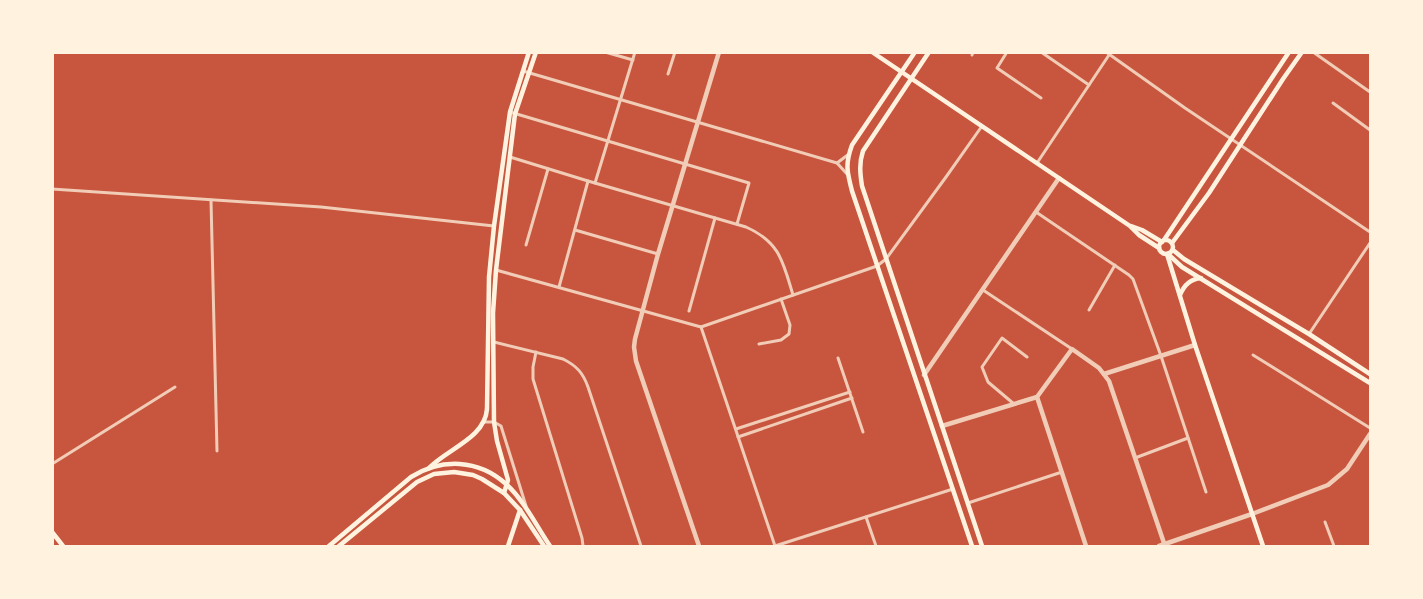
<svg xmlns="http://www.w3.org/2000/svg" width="1423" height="599" viewBox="0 0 1423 599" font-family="'Noto Serif',serif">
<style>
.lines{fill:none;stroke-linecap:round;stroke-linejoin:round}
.minor{stroke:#f1ccb7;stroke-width:3}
.tertiary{stroke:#f1ccb7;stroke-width:4.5}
.secondary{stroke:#fff3e0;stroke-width:4.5}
</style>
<rect width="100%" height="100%" fill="#c8553d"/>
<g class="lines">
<g class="minor">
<polyline points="605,52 633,60"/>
<polyline points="1007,52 997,68 1041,98"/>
<polyline points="1041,52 1089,85"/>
<polyline points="1106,52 1185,108 1370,232"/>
<polyline points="1313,52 1370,92"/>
<polyline points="972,55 973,52"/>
<polyline points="523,71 837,163 847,174"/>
<polyline points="668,74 675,52"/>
<polyline points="1333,103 1370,130"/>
<polyline points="510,112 749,183 737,224"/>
<path d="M510 157 588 181 746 227C780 242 783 262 793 295"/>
<polyline points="837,163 849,154"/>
<polyline points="1037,163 1111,52"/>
<polyline points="595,183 635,52"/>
<polyline points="52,189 321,207 494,226"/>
<polyline points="211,200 217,451"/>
<polyline points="1036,212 1129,275 1133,279 1161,356 1206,492"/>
<polyline points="575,230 658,254"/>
<polyline points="526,245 548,169"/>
<polyline points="496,270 701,327 775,546"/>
<polyline points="559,287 588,181"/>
<polyline points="983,290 1072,349"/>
<polyline points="1089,310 1115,265"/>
<polyline points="689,311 715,218"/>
<polyline points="701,327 877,266 886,259 946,177 982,126"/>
<polyline points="1309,334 1370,243"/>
<path d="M494 342 563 359C577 366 583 373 588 387L641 546"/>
<polyline points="759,344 781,340 789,334 790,325 781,299"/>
<polyline points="536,352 533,367 533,379 582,538 583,546"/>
<polyline points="1253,355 1370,428"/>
<polyline points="838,358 863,432"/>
<polyline points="1014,404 988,382 982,367 1002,338 1027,357"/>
<polyline points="484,422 494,422 501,426 526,506"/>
<polyline points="736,429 850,392"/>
<polyline points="738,437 852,398"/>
<polyline points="1135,458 1188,438"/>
<polyline points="52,464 175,387"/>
<polyline points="968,503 1062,472"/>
<polyline points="866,517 876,546"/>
<polyline points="1325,522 1334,546"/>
<polyline points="775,546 953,489"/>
</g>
<g class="tertiary">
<polyline points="1104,374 1195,345"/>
<polyline points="924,375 1059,178"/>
<polyline points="1037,397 1086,546"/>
<polyline points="942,426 1037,397 1072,349 1099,368 1109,381 1165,546"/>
<polyline points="699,546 636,361 634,347 635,339 658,254 719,52"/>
<polyline points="1159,546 1252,514 1328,485 1347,469 1370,434"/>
</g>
<g class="secondary">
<polyline points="872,52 1130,226 1139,235 1159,248"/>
<path d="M915 52 852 145C845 164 847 172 852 191L972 546"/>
<path d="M929 52 863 151C859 163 860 173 862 186L982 546"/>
<polyline points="1131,226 1142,230 1162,242"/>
<circle cx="1166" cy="247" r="7"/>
<polyline points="1164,240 1289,52"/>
<polyline points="1172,243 1209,193 1283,79 1302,52"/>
<polyline points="1173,250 1184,259 1309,334 1370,374"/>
<polyline points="1167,254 1195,345 1263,546"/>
<polyline points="1168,254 1182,267 1370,383"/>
<path d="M1180 295C1184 285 1190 279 1201 278"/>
<path d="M429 468C447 449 485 438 487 409L489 277 494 226 510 112 529 52"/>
<polyline points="504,493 508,480 497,441 494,422 493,313 496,270 515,114 536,52"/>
<polyline points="52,532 63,546"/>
<path d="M329 546 411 477C442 458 478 459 506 484 524 500 537 527 550 546"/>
<polyline points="339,546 417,482 434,474 454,472 473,475 482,479 504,493 520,510 544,546"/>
<polyline points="508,546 520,510"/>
</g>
</g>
<rect width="1423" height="599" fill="none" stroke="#fff3e0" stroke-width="108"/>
</svg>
